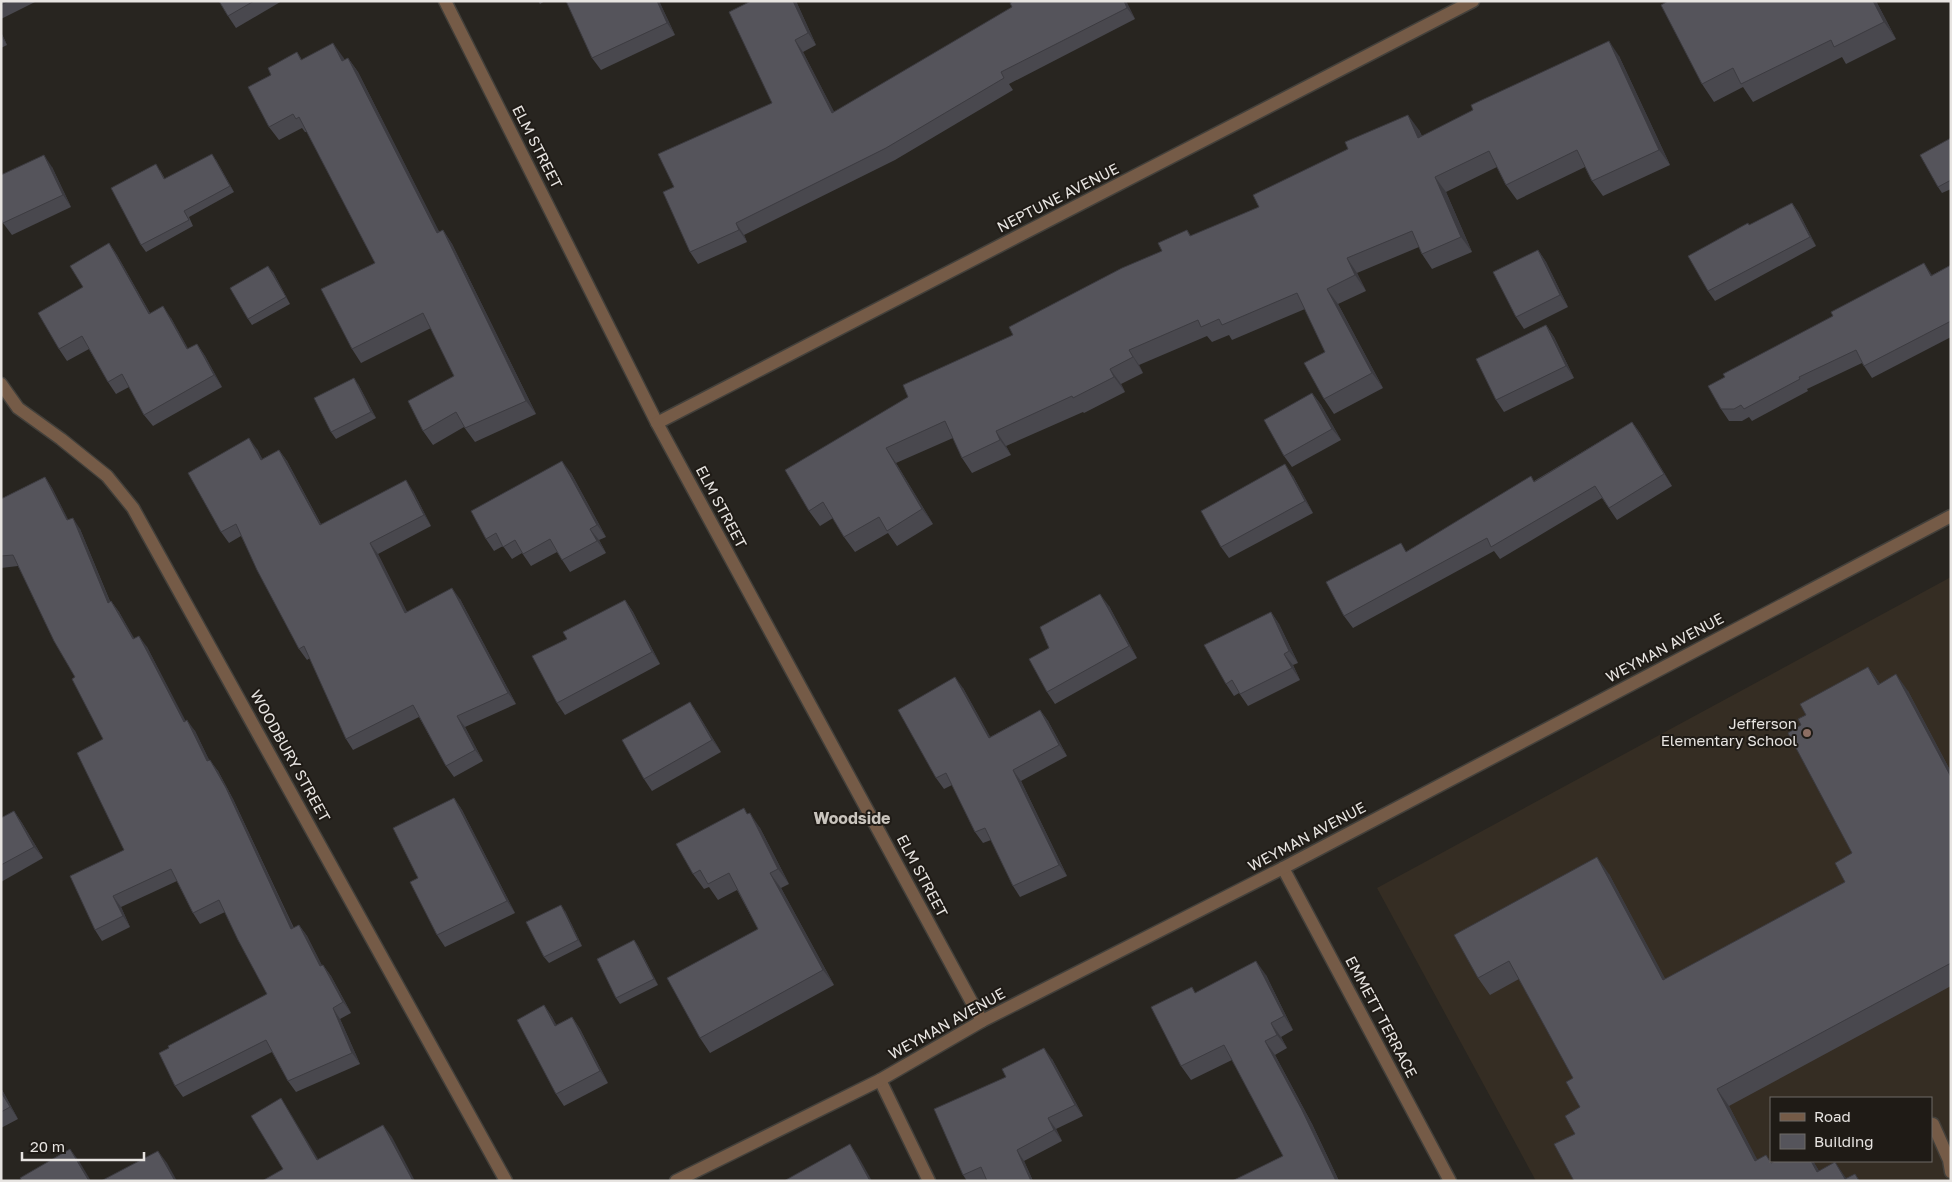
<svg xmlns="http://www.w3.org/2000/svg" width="1952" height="1182" viewBox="0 0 1952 1182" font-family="'Golos Text',sans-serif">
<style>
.built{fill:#352d23;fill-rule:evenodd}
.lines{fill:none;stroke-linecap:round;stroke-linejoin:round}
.minor-casing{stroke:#43403b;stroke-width:15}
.minor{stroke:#755b47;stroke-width:12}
.wall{fill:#49484e}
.shaded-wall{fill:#3c3b40}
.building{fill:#55545b;stroke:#3c3b40}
.education-dot{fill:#8d6e63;stroke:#1f1b16;stroke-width:2}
.labels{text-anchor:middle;stroke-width:4;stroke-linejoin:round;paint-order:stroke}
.street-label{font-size:15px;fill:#e7e4e1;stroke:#1f1b16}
.poi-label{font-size:15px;fill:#e7e4e1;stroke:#1f1b16;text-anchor:end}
.neighbourhood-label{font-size:16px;font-weight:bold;fill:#c9c4bd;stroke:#1f1b16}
</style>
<rect width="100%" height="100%" fill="#282520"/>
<path class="built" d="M1951 577V1181H1536L1377 888ZM1771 1098H1931V1161H1771Z"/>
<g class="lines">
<defs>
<g id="minor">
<polyline points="445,1 657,423 982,1021"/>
<polyline points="1,384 18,408 61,439 107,476 133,508 506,1181"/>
<polyline points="657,423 1473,1"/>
<polyline points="1283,868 1450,1181"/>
<polyline points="880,1080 929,1181"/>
<polyline points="1933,1124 1949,1160 1951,1172"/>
<polyline points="676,1181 880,1080 982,1021 1283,868 1951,516"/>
</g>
</defs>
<use href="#minor" class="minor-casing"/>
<use href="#minor" class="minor"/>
</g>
<g class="wall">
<polygon points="1,1 37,1 1,19"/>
<polygon points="219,1 282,1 236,28 228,16"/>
<polygon points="538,1 545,1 540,4"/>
<polygon points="659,1 675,35 601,70 592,58"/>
<polygon points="796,1 816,45 803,52 834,112 1126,1 1135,19 1009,84 1013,90 895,160 744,235 747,242 698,264 690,252 674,187 772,103"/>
<polygon points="1668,1 1876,1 1896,39 1846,64 1842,57 1753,102 1743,87 1714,102 1702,84"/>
<polygon points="1,32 7,45 1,48"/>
<polygon points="297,52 302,60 343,57 344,60 348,58 358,72 439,232 443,230 452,244 536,414 475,442 464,427 433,445 423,431 454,376 431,328 361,363 352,349 375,263 307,132 305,132 302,128 279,140 269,127 271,75"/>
<polygon points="1619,56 1670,165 1603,196 1592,181 1585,167 1517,200 1506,185 1497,167 1446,192 1472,252 1432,269 1422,254 1419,247 1357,273 1366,291 1338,304 1383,388 1334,414 1324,399 1325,352 1305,309 1232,340 1229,335 1212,342 1207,336 1139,365 1143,373 1121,384 1125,392 1084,413 1083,412 1006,446 1011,455 972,473 962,458 953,438 896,463 933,524 897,546 888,533 855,552 844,537 833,518 820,526 809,511 1013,335 1162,251 1187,230 1191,236 1259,207 1419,130 1422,136"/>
<polygon points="1951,138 1951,189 1942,193 1938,187"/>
<polygon points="216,160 234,192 189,217 193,226 146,252 141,245 160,170 165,179"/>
<polygon points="52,167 71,207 12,235 3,223"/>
<polygon points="1792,203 1799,213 1816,246 1715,301 1708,291 1750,225"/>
<polygon points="109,243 117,255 150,313 171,318 188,349 197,344 205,356 222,387 153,426 144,415 129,387 116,394 108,382 89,349 67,361 59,349 83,287"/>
<polygon points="1538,250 1546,262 1568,307 1524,329 1516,317"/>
<polygon points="1951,265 1951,337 1872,378 1862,363 1807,389 1808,391 1752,421 1749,417 1742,421 1729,421 1721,409 1932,275"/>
<polygon points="273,272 290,304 252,325 248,319"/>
<polygon points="1546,325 1554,337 1574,378 1504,412 1496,400"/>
<polygon points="358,384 376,418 336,439 331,432"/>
<polygon points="1312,393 1321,405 1341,440 1292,467 1284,456"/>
<polygon points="1632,422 1640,433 1672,486 1617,520 1602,498 1500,559 1494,551 1353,628 1344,616 1407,551 1534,481"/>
<polygon points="257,449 262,459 279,450 287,461 321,524 413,491 431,526 378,554 407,612 460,599 516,704 465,727 483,761 454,777 446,766 419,717 353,750 346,739 310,658 307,660 299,649 241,536 229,543 221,532"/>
<polygon points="571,473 606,537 599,540 606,553 570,572 557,552 531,566 522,553 512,559 503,546 494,551 486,539"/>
<polygon points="1293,476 1313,513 1229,558 1221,547"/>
<polygon points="45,477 52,488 68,520 80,529 110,601 111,601 119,612 134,639 147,647 185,721 195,731 209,760 218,771 233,799 294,928 299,925 307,936 322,966 323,965 331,976 351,1013 340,1019 360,1064 296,1092 288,1081 272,1052 183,1097 175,1086 267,994 225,912 200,924 193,913 177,881 121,907 130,927 102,941 95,930 124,850 103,739 75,677 18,566 1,568 1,499"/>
<polygon points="625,600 633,612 660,664 565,715 557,703 567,639"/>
<polygon points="1109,606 1137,658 1055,704 1047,692 1049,648"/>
<polygon points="1271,612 1279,624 1298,663 1293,665 1300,680 1248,706 1239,693 1234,696 1226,684"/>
<polygon points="1868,667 1880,684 1908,691 1951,772 1951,986 1729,1106 1757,1160 1766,1155 1771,1163 1775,1161 1813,1161 1819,1171 1847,1178 1855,1174 1860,1181 1574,1181 1575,1134 1580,1107 1573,1078 1519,979 1490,995 1478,978 1609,874 1665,979 1845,882 1852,853 1801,725 1806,715"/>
<polygon points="963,688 990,737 1040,710 1048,721 1067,756 1021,781 1067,876 1020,897 1013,886 991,840 983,843 975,832 952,785 944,789 936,778"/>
<polygon points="690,702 698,714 721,752 652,791 644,779"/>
<polygon points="454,798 462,810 515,913 445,947 437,935 418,878"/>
<polygon points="14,811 22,823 43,858 1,882 1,818"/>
<polygon points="748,814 760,828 789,884 781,888 834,985 710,1053 700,1038 758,929 737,890 718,900 709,887 704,889 693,874"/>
<polygon points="565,911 582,946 549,963 544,957"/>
<polygon points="634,940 638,946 658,985 620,1004 616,998"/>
<polygon points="1266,975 1293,1030 1281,1037 1287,1048 1275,1055 1312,1124 1339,1181 1232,1181 1283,1156 1232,1060 1191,1080 1181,1066 1196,993"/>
<polygon points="544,1005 552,1017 556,1025 572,1017 580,1029 608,1083 564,1106 556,1094"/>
<polygon points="1052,1059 1083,1116 1056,1129 1062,1141 1024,1161 1033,1181 987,1181 987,1179 984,1181 967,1181 963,1175"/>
<polygon points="1,1088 18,1119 1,1128"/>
</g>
<g class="shaded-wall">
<polygon points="657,1 659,1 675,35 667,23"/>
<polygon points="793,1 796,1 816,45 808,33"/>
<polygon points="1124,1 1126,1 1135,19 1127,8"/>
<polygon points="1873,1 1876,1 1896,39 1884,22"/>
<polygon points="1,32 7,45 1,36"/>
<polygon points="795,40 803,52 841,125 832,113"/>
<polygon points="1609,41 1619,56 1670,165 1659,150"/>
<polygon points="333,43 343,57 352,75 342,61"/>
<polygon points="348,58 358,72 447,247 437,233"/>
<polygon points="1408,115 1419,130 1429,153 1418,138"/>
<polygon points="212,154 216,160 234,192 230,186"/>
<polygon points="44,155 52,167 71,207 63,195"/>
<polygon points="1435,177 1446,192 1472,252 1461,237"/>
<polygon points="1792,203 1799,213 1816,246 1810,237"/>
<polygon points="736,223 744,235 747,242 739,230"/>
<polygon points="443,230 452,244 536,414 526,401"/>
<polygon points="109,243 117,255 157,326 149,314"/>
<polygon points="1538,250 1546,262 1568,307 1560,295"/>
<polygon points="1347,258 1357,273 1366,291 1355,275"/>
<polygon points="1924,263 1932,275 1931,276"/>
<polygon points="268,266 273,272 290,304 286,297"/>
<polygon points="1327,289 1338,304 1383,388 1372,373"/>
<polygon points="163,306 171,318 195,361 187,349"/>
<polygon points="1546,325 1554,337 1574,378 1566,366"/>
<polygon points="197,344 205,356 222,387 214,375"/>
<polygon points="1129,350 1139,365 1143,373 1133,357"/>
<polygon points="1110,369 1121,384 1125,392 1114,377"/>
<polygon points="354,378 358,384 376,418 371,412"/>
<polygon points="1312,393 1321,405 1341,440 1332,429"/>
<polygon points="1632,422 1640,433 1672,486 1664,474"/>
<polygon points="996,431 1006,446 1011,455 1000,440"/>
<polygon points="249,438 257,449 269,471 261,460"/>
<polygon points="886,448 896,463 933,524 922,509"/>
<polygon points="279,450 287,461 327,536 320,525"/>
<polygon points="562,461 571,473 606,537 597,525"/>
<polygon points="1285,464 1293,476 1313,513 1305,501"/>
<polygon points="45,477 52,488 74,531 67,520"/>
<polygon points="406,480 413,491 431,526 424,515"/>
<polygon points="73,518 80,529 115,614 108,603"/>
<polygon points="590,529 599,540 606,553 597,541"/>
<polygon points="370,543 378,554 413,624 405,613"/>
<polygon points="452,588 460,599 516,704 508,693"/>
<polygon points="1100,594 1109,606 1137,658 1129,646"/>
<polygon points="625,600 633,612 660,664 652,652"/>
<polygon points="111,601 119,612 141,650 133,639"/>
<polygon points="1271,612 1279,624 1298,663 1289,651"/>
<polygon points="139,636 147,647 192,733 184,722"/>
<polygon points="1284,654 1293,665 1300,680 1292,668"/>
<polygon points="1868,667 1880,684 1878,685"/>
<polygon points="1896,674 1908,691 1951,772 1951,777"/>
<polygon points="955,677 963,688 997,749 989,738"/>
<polygon points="690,702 698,714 721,752 712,740"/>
<polygon points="1040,710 1048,721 1067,756 1059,745"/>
<polygon points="457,716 465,727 483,761 475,750"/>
<polygon points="187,720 195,731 215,772 207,761"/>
<polygon points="210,760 218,771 233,799 299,940 291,929"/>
<polygon points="1013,770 1021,781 1067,876 1059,865"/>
<polygon points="454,798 462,810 515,913 507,901"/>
<polygon points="14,811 22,823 43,858 34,847"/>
<polygon points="750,813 760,828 789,884 778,869"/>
<polygon points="1597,857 1609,874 1675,997 1663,980"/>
<polygon points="770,873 781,888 834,985 823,970"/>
<polygon points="113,896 121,907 130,927 123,916"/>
<polygon points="561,905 565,911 582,946 578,940"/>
<polygon points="299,925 307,936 328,977 320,966"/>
<polygon points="634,940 638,946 658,985 654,979"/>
<polygon points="1256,961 1266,975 1293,1030 1284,1016"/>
<polygon points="323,965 331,976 351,1013 343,1002"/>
<polygon points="544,1005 552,1017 563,1037 555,1026"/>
<polygon points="333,1008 340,1019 360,1064 352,1053"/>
<polygon points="572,1017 580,1029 608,1083 600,1071"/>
<polygon points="1271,1023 1281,1037 1287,1048 1277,1035"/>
<polygon points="1265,1041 1275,1055 1312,1124 1339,1181 1336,1181"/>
<polygon points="1044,1048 1052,1059 1083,1116 1075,1105"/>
<polygon points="1,1088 18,1119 10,1107 1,1092"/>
<polygon points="1717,1089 1729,1106 1767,1178 1755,1161"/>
<polygon points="281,1098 289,1111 326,1172 317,1160"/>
<polygon points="1048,1118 1056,1129 1062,1141 1054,1130"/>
<polygon points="383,1125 392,1137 415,1181 413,1181"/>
<polygon points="850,1144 858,1156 872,1181 870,1181"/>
<polygon points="70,1149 79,1161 91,1181 89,1181"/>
<polygon points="1017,1150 1024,1161 1033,1181 1031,1181"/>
<polygon points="158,1151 167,1163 177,1181 175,1181"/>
<polygon points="1811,1161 1813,1161 1825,1181 1817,1172"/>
<polygon points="1835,1162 1848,1181 1846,1181"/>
</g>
<g class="building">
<polygon points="1,1 9,1 1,5"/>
<polygon points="219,1 254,1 228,16"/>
<polygon points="566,1 657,1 667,23 592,58"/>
<polygon points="751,1 793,1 808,33 795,40 832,113 1012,7 1010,3 1013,1 1124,1 1127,8 1001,72 1004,78 886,148 736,223 739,230 690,252 663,192 674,187 658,154 772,103 729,12"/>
<polygon points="1668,1 1873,1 1884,22 1834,47 1831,40 1741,84 1733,68 1702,84 1661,5"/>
<polygon points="1609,41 1659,150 1592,181 1577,150 1506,185 1489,151 1435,177 1461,237 1422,254 1412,231 1347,258 1355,275 1327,289 1372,373 1324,399 1304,363 1325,352 1297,293 1222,325 1219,319 1201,327 1198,320 1129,350 1133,357 1110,369 1114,377 1073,398 1072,396 996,431 1000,440 962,458 945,421 886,448 922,509 887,531 879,517 844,537 823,502 809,511 785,470 908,397 903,385 1013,335 1009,327 1122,268 1162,251 1158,243 1187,230 1190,236 1259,207 1253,195 1348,149 1345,142 1408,115 1418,138 1473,110 1471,105"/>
<polygon points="333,43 342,61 348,58 437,233 443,230 526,401 465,428 456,412 423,431 408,401 454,376 423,313 352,349 321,289 375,263 299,117 296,119 293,114 269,127 248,87 271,75 268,68 297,52 301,60"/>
<polygon points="1951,138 1951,180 1938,187 1920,155"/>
<polygon points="212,154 230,186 184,211 189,220 141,245 111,188 156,164 164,179"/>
<polygon points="44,155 63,195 3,223 1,218 1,175"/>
<polygon points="1792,203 1810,237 1708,291 1688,256 1748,223 1749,225"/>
<polygon points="109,243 149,314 163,306 187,349 197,344 214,375 144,415 122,374 108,382 82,336 59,349 38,313 83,287 70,266"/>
<polygon points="1538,250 1560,295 1516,317 1493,272"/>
<polygon points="1924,263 1931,276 1951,265 1951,321 1864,366 1856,350 1799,377 1800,379 1744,409 1741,405 1734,409 1721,409 1708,386 1725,377 1723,374 1833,316 1831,312"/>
<polygon points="268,266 286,297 248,319 230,288"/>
<polygon points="1546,325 1566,366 1496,400 1476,359"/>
<polygon points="354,378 371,412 331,432 314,398"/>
<polygon points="1312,393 1332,429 1284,456 1264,420"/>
<polygon points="1632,422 1664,474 1609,508 1595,486 1491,547 1487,538 1344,616 1326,582 1401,543 1406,552 1531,476 1534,482"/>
<polygon points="249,438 261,460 279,450 320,525 406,480 424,515 370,543 405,613 452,588 508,693 457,716 475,750 446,766 413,705 346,739 304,646 299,649 257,570 236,524 221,532 188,473"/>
<polygon points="562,461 597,525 590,529 597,541 562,560 550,539 523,554 515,540 503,547 496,533 486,539 471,511"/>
<polygon points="1285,464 1305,501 1221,547 1201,511"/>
<polygon points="45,477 67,520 73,518 108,603 111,601 133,639 139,636 184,722 187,720 207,761 210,760 226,788 291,929 299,925 320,966 323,965 343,1002 333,1008 352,1053 288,1081 266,1040 175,1086 159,1053 169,1048 168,1046 267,994 238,940 219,900 193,913 171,869 113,896 123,916 95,930 70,876 124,850 77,753 103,739 72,679 75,677 54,641 13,555 1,556 1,499"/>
<polygon points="1100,594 1129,646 1047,692 1029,659 1049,648 1040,627"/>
<polygon points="625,600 652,652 557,703 532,656 567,639 563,632"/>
<polygon points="1271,612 1289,651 1284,654 1292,668 1240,694 1232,680 1226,684 1204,645"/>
<polygon points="1868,667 1878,685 1896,674 1951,777 1951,963 1717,1089 1755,1161 1766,1155 1771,1163 1775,1161 1811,1161 1817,1172 1835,1162 1845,1179 1855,1174 1859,1181 1574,1181 1554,1144 1575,1134 1565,1116 1580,1107 1566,1082 1573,1078 1509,961 1478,978 1454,935 1597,857 1663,980 1845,882 1835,863 1852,853 1788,733 1801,725 1798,719 1806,715 1800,704"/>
<polygon points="955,677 989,738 1040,710 1059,745 1013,770 1059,865 1013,886 985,828 975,832 946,773 936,778 898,710"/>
<polygon points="690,702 712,740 644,779 622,740"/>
<polygon points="454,798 507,901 437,935 410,882 418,878 393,828"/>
<polygon points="744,808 747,814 750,813 778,869 770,873 823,970 700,1038 667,978 758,929 729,873 708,884 700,870 693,874 676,844"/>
<polygon points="14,811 34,847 1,865 1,818"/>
<polygon points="561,905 578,940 544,957 526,922"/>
<polygon points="634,940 654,979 616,998 597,959"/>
<polygon points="1256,961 1284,1016 1271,1023 1277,1035 1265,1041 1302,1110 1336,1181 1232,1181 1283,1156 1224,1045 1181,1066 1151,1007 1192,987 1195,993"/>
<polygon points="544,1005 555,1026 572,1017 600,1071 556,1094 517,1020"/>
<polygon points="1044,1048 1075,1105 1048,1118 1054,1130 1017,1150 1031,1181 987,1181 981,1167 963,1175 934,1109 1006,1077 1002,1069"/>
<polygon points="1,1092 10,1107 1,1112"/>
<polygon points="281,1098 317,1160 383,1125 413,1181 262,1181 283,1169 251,1116"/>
<polygon points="850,1144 870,1181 784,1181"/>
<polygon points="70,1149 89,1181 22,1181 20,1178"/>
<polygon points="158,1151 175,1181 101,1181"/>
</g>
<circle class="education-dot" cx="1807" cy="733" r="5"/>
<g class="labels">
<g class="street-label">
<text transform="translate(537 147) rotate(63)" y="5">ELM STREET</text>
<text transform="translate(1058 198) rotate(-27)" y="5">NEPTUNE AVENUE</text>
<text transform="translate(721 507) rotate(62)" y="5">ELM STREET</text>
<text transform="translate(1665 648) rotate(-28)" y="5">WEYMAN AVENUE</text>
<text transform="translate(290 756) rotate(61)" y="5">WOODBURY STREET</text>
<text transform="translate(1307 837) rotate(-28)" y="5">WEYMAN AVENUE</text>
<text transform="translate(922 876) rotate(62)" y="5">ELM STREET</text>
<text transform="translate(1381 1017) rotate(62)" y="5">EMMETT TERRACE</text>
<text transform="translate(947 1024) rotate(-29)" y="5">WEYMAN AVENUE</text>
</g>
<g class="poi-label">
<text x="1797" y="729">Jefferson<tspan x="1797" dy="17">Elementary School</tspan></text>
</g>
<g class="neighbourhood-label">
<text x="852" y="824">Woodside</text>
</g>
</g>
<rect width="1952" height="1182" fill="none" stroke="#e7e4e1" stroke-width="5"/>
<rect x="1770" y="1097" width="162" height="65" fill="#1f1b16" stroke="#6f6b67"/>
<rect x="1780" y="1113" width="25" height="8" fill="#755b47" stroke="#6f6b67"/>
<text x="1814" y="1122" font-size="15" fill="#e7e4e1">Road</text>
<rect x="1780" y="1134" width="25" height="15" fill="#55545b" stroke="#6f6b67"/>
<text x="1814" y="1147" font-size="15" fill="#e7e4e1">Building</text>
<path d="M22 1152v8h122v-8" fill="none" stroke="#e7e4e1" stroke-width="2.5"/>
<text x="30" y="1152" font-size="15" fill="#e7e4e1" stroke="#1f1b16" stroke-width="4" paint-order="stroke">20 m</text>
</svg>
